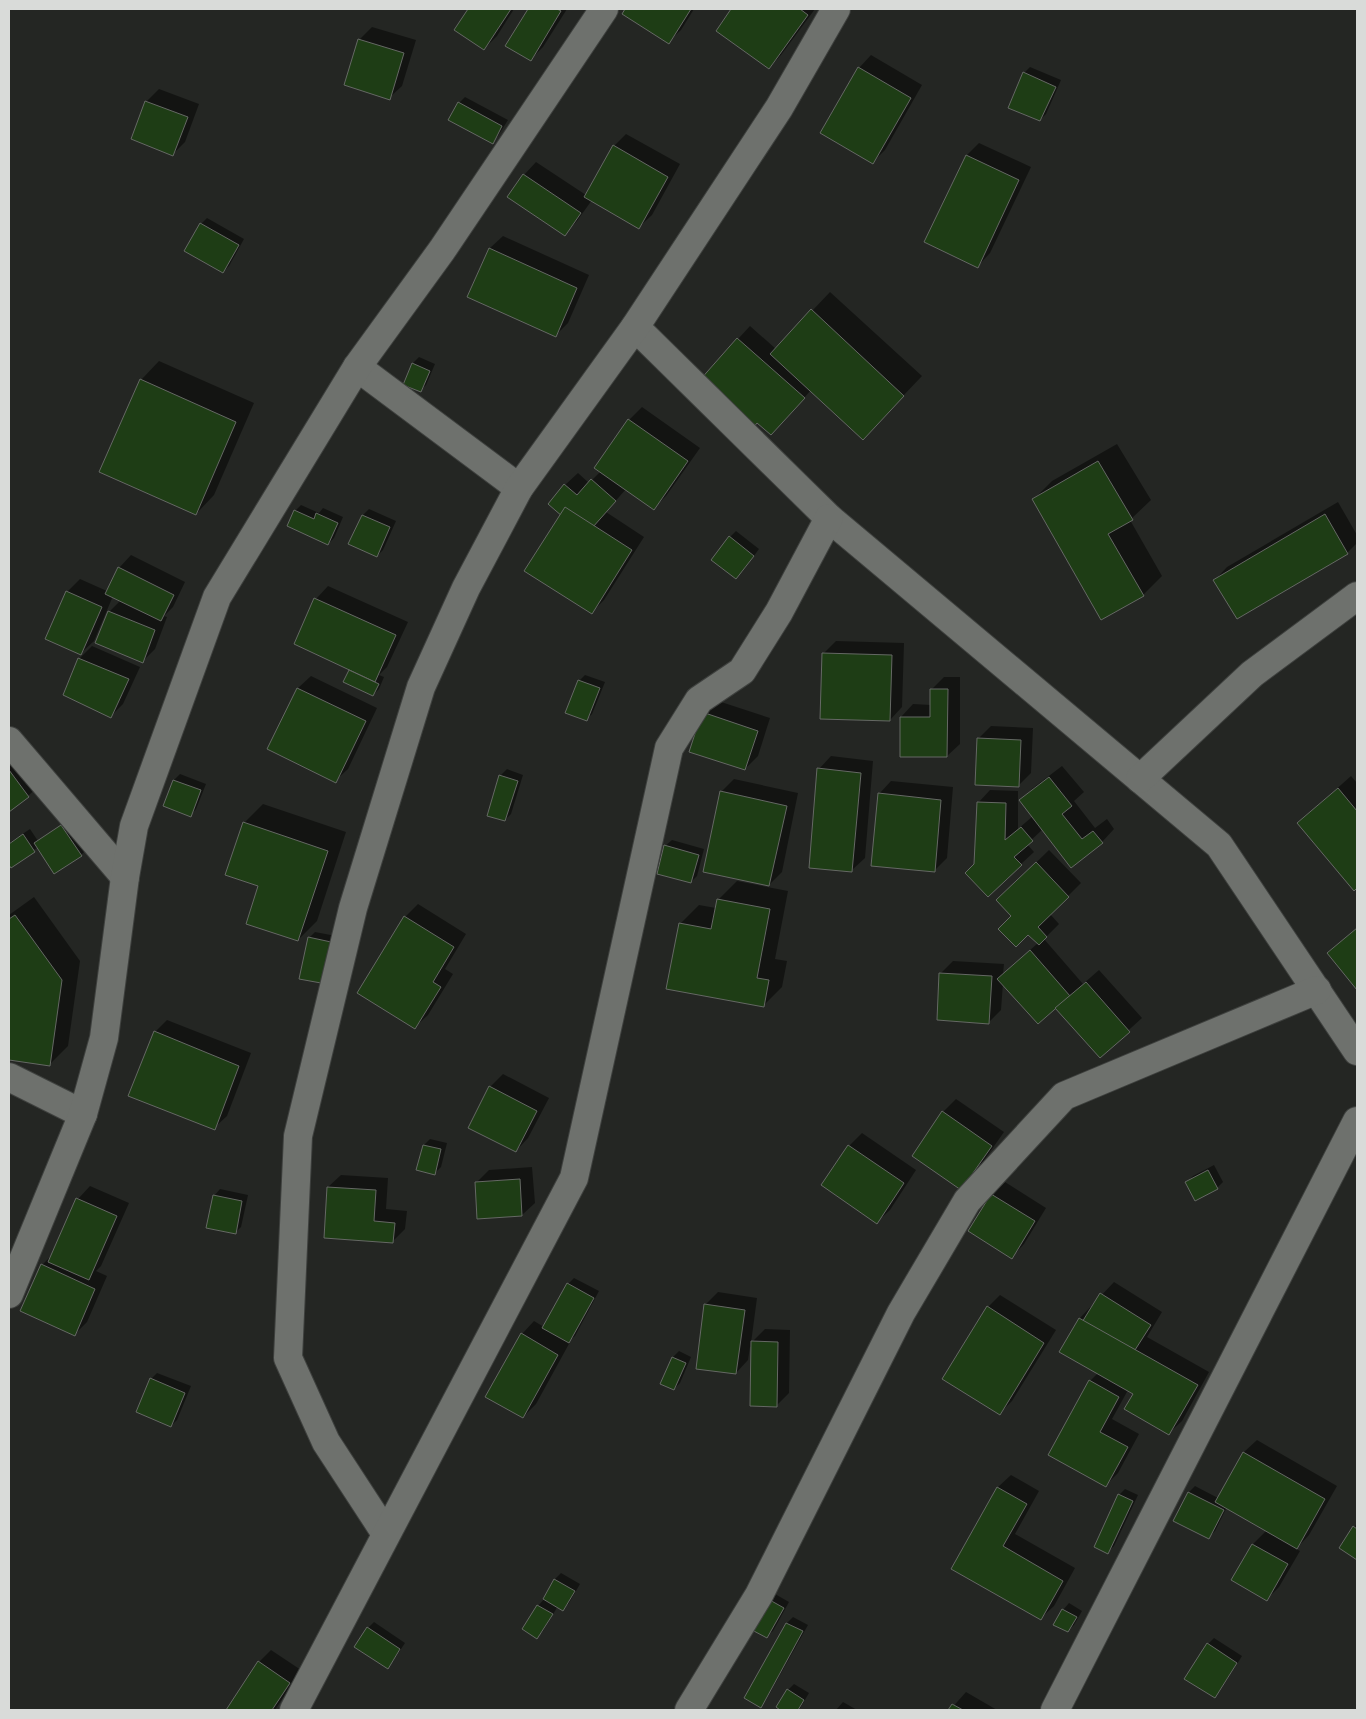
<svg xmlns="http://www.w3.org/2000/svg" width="1366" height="1719" viewBox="0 0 1366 1719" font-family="'DejaVu Sans',sans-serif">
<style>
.shadow{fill:#0007}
.building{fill:#1e3d15;stroke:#656864}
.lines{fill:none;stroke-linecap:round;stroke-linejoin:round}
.street-casing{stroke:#3e403e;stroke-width:30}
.street{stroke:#6e716d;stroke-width:28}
</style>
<rect width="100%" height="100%" fill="#242623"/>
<g class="shadow">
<polygon points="469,9 514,9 497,36 484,49 456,30"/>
<polygon points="529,9 567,9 543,47 530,60 507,45"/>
<polygon points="626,9 694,9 681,30 668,42 623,13"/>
<polygon points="733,9 815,9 781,55 769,68 717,30"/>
<polygon points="372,27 416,40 402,86 389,98 359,40"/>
<polygon points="871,55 922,85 885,150 872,163 859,68"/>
<polygon points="1030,67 1061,80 1046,114 1040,120 1024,73"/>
<polygon points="159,89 199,104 185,142 173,154 146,102"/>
<polygon points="465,97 508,120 498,136 492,142 459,103"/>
<polygon points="626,134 680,164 652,215 639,227 592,200 577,221 565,234 524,175 536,162 586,195 614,146"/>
<polygon points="979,143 1031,167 990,253 978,266 967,155"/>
<polygon points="207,218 244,239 229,266 223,272 201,224"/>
<polygon points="503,236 589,275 568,323 556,335 469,296 490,248"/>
<polygon points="830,292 922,376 863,438 811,390 784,421 758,423 746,435 738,339 750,326 776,349"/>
<polygon points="419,357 435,364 426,385 420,391 413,363"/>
<polygon points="159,361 254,403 214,495 196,514 141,380"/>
<polygon points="642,407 700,448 666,496 654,508 626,489 606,512 644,537 604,600 592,612 562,514 565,485 578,473 589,483 601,471 596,468 629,420"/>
<polygon points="1117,444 1151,500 1130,520 1162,576 1143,595 1034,499 1052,481"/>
<polygon points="1338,502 1357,535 1357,543 1347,553 1237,617 1215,580 1227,567"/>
<polygon points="301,505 319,513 323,508 343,517 334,538 328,544 295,511"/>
<polygon points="369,509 396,521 383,550 377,556 350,544 363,515"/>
<polygon points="736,531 759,549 742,572 730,537"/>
<polygon points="131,555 185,582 173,607 164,616 167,617 155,649 143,661 109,612 121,600 113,596 94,641 81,653 67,592 80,579 107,591 119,568"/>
<polygon points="328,586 408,622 387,667 379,675 384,677 379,689 373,695 350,671 351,669 296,643 316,599"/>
<polygon points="836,641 904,643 902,707 890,720 823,654"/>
<polygon points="92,646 140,667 123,704 111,716 79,659"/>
<polygon points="585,675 605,682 592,714 586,720 579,681"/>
<polygon points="311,676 377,708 348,769 335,781 269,749 298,688"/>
<polygon points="944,677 960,677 960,744 947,756 901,717 913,704 931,705 931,690"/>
<polygon points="715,700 770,718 758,756 745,769 703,713"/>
<polygon points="991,726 1033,728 1031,773 1019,785 978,739"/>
<polygon points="9,727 47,778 28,796 9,811"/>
<polygon points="831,756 873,761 865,858 852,870 819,769"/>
<polygon points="1062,766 1084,792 1074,801 1095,828 1107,819 1114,829 1102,842 1071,866 1043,829 1027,844 1034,852 1021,864 976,864 978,803 990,790 1018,791 1018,829 1033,816 1020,801 1033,788"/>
<polygon points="507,769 523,775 511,814 505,820 489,815 501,775"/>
<polygon points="180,774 206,784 196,809 190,816 164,805 174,780"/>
<polygon points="1351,776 1357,783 1357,887 1354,889 1298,823"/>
<polygon points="734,779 798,793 782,872 769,885 721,792"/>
<polygon points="891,781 953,787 947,858 934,871 879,794"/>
<polygon points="263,804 346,832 317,921 298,940 259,885 244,823"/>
<polygon points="68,820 87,849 81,855 38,847 11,866 9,862 9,843 30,829 38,841"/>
<polygon points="672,840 704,849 697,876 691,882 665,846"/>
<polygon points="1049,850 1081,883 1050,914 1059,924 1044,939 1083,984 1099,970 1142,1018 1100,1056 1056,1007 1003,983 1001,1010 989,1022 940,974 953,961 1004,964 1003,974 1038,943 1012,916 1010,888"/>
<polygon points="737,881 788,891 775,959 787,961 782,987 763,1006 680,924 699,905 716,908 718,900"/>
<polygon points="34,897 80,961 68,1046 50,1064 9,1059 9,915"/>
<polygon points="418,904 466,934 445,969 453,974 428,1015 415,1027 359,993 405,917"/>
<polygon points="1357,928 1357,988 1329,953"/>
<polygon points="315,932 336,936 321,982 309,938"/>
<polygon points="167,1020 251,1053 227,1116 214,1128 155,1032"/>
<polygon points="503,1074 549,1098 528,1138 516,1151 490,1087"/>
<polygon points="956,1099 1004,1132 973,1176 961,1189 943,1112"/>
<polygon points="862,1133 916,1170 890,1210 877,1222 849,1146"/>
<polygon points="430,1139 447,1143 441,1167 435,1173 424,1145"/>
<polygon points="1214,1165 1223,1182 1217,1188 1187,1182 1193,1176"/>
<polygon points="532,1167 535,1203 522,1215 476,1183 489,1170"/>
<polygon points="341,1175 388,1178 386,1209 407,1211 405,1229 393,1241 328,1187"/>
<polygon points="1005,1182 1046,1208 1024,1244 1012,1257 970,1231 992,1195"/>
<polygon points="90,1186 129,1203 101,1266 96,1271 107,1276 87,1322 74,1335 42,1265 53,1254 78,1199"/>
<polygon points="220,1189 248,1195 241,1227 235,1233 214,1196"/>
<polygon points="574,1278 599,1291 575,1336 569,1341 570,1342 536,1404 523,1417 522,1334 534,1321 544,1327 568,1284"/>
<polygon points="1114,1282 1162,1312 1147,1337 1209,1372 1182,1421 1169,1433 1134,1393 1128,1390 1112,1419 1139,1434 1118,1473 1105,1486 1090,1381 1098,1373 1061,1352 1080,1318"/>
<polygon points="718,1292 757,1298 751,1343 765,1329 790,1330 789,1393 777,1405 752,1347 750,1347 748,1360 736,1373 705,1305"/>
<polygon points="1000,1295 1056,1330 1012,1401 1000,1413 988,1307"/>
<polygon points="679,1351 691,1357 680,1383 674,1389 673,1357"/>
<polygon points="157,1373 191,1386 177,1420 171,1426 151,1379"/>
<polygon points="1257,1440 1337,1486 1309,1535 1296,1549 1300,1551 1279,1587 1267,1599 1233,1579 1253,1544 1267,1530 1227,1507 1215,1531 1209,1537 1175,1520 1189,1492 1195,1486 1218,1498 1244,1452"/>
<polygon points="1011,1475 1039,1491 1015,1534 1075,1568 1054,1606 1041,1618 953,1568 998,1487"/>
<polygon points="1125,1489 1138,1495 1114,1546 1108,1552 1119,1495"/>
<polygon points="1357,1524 1357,1558 1354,1527"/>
<polygon points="561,1573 580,1584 569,1603 563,1609 558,1606 543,1631 537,1637 538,1606 545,1598 555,1579"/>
<polygon points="775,1594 789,1602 773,1631 766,1637 769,1600"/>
<polygon points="1069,1603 1082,1611 1074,1625 1068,1631 1063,1610"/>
<polygon points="793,1617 808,1625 766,1700 760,1706 746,1698 787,1623"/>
<polygon points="374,1622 405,1643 393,1661 387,1667 368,1628"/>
<polygon points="1214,1638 1242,1656 1220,1691 1214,1697 1208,1644"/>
<polygon points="271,1650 301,1670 275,1710 227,1710 259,1662"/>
<polygon points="794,1684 809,1693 799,1710 783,1710 777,1707 788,1690"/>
<polygon points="966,1692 997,1710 950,1710"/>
<polygon points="843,1702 857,1710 836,1710"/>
</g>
<g class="building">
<polygon points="468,9 511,9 484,50 454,30"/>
<polygon points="528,9 557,9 561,11 531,61 505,46"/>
<polygon points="625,9 691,9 669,44 622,14"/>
<polygon points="731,9 800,9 808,15 769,69 716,31"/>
<polygon points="358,39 404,53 390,100 344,85"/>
<polygon points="858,67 911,98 873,164 820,133"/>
<polygon points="1023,72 1056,87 1040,121 1008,108"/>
<polygon points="145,101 188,117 173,156 131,139"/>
<polygon points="458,102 502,126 493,144 448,120"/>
<polygon points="613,145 668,177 639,229 584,197"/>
<polygon points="966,155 1019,180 978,268 924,242"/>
<polygon points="523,174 581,213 565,236 507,197"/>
<polygon points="200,223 239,245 223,273 184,251"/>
<polygon points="489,248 577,288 556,337 467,297"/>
<polygon points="811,309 904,396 863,440 770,354"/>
<polygon points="737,338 805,398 771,435 757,423 746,437 692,389"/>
<polygon points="412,363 430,371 421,392 403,385"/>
<polygon points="140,379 236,422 196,515 99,472"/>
<polygon points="628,419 688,461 654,510 594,468"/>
<polygon points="1098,461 1133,520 1108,534 1144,596 1101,620 1032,499"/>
<polygon points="591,479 616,501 585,536 548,504 564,484 577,495"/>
<polygon points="565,507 632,550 592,614 524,571"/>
<polygon points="294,510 314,519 316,513 338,523 328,545 287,526"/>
<polygon points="1325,514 1348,554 1237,619 1213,580"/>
<polygon points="362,515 390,527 377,557 348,544"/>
<polygon points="729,536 754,556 736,579 711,560"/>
<polygon points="118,567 174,595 161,621 105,594"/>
<polygon points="66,591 102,607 81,655 45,639"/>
<polygon points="314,598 396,635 375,682 294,644"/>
<polygon points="108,611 155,630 143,663 95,643"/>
<polygon points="822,653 892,655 890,721 820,719"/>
<polygon points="78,658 129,679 111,718 63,695"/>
<polygon points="349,670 379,684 373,696 343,682"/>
<polygon points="578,680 600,688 587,721 565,713"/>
<polygon points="297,688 366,721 336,783 267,749"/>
<polygon points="930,689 948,689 947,757 900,757 900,717 930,717"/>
<polygon points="702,712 758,731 745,770 689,752"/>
<polygon points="977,738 1021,740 1019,787 975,785"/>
<polygon points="817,768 861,773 852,872 809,868"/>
<polygon points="9,770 29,797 9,812"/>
<polygon points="499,775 518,781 505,821 487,816"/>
<polygon points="1049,777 1072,806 1062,814 1082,839 1093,831 1103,843 1071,868 1019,800"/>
<polygon points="173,780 201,790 191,817 163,806"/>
<polygon points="1338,788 1357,811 1357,888 1354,891 1297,823"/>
<polygon points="720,791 787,806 769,886 703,872"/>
<polygon points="878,793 941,800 935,872 871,866"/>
<polygon points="977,802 1006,803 1005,840 1021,827 1033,841 1014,857 1022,865 988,897 965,873 974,864"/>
<polygon points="243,822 328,851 298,941 246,924 258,886 225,875"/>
<polygon points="61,825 82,856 54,874 34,843"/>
<polygon points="23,834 35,852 11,868 9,865 9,844"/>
<polygon points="664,845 699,855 691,883 657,874"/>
<polygon points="1036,862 1069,897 1038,927 1047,937 1039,945 1028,935 1016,947 998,929 1011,916 996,900"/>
<polygon points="717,899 770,909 757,978 769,980 764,1007 666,989 679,923 711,929"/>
<polygon points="15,915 62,980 50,1066 9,1060 9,919"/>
<polygon points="404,916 454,947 433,982 441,987 415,1029 357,993"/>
<polygon points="1357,928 1357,990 1327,953"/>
<polygon points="308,937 331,942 321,983 299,979"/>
<polygon points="1030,950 1070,996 1038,1024 997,979"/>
<polygon points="939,973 992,976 989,1024 937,1020"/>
<polygon points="1086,982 1130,1032 1100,1058 1055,1008"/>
<polygon points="154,1031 239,1066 215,1130 128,1096"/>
<polygon points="489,1086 537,1111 516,1152 468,1128"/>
<polygon points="942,1111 992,1146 961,1190 912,1156"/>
<polygon points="423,1145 441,1149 435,1175 416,1170"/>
<polygon points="848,1145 904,1183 877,1224 821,1185"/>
<polygon points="1208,1170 1218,1189 1195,1201 1185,1182"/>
<polygon points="520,1179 522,1216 477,1219 475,1182"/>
<polygon points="327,1187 376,1190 374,1221 395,1223 393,1243 324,1238"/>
<polygon points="991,1194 1035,1221 1012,1259 968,1231"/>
<polygon points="213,1195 242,1201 236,1234 206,1228"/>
<polygon points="76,1198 117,1216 89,1280 48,1262"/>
<polygon points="41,1264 95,1289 75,1336 20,1311"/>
<polygon points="567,1283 594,1298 569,1343 542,1328"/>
<polygon points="1100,1293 1151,1325 1126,1364 1076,1332"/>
<polygon points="704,1304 745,1310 736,1374 696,1369"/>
<polygon points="987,1306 1044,1343 1000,1415 942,1379"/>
<polygon points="1079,1318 1198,1385 1169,1435 1124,1409 1133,1394 1059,1352"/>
<polygon points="521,1333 558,1355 523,1418 485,1397"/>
<polygon points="751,1341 778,1342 777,1407 750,1406"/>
<polygon points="672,1357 686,1363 674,1390 660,1384"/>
<polygon points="150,1378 185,1393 171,1427 136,1412"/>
<polygon points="1089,1380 1119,1397 1100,1432 1128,1447 1106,1487 1048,1455"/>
<polygon points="1243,1452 1325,1499 1297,1549 1215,1502"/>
<polygon points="997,1487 1027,1504 1003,1546 1063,1581 1041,1620 951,1569"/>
<polygon points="1188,1492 1224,1510 1209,1539 1173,1521"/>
<polygon points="1118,1494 1133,1501 1108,1554 1094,1547"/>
<polygon points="1353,1526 1357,1529 1357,1560 1339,1548"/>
<polygon points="1252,1544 1288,1564 1267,1601 1231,1580"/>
<polygon points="554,1579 575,1591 563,1611 543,1599"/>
<polygon points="768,1599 784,1608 767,1638 752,1630"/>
<polygon points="537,1605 553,1614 537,1639 522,1629"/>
<polygon points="1062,1609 1077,1617 1068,1632 1053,1625"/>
<polygon points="786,1623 803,1631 761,1708 744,1698"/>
<polygon points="367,1627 400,1649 388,1669 354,1647"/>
<polygon points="1207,1643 1237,1663 1215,1698 1184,1679"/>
<polygon points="258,1661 290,1683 272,1710 226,1710"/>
<polygon points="787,1689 804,1700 798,1710 780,1710 776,1707"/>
<polygon points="952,1704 963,1710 948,1710"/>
</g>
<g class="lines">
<defs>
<g id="street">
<polyline points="635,327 829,518 1219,845 1357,1051"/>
<polyline points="357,367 519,488"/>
<polyline points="9,741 125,877"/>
<polyline points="1140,779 1252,674 1357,596"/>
<polyline points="9,1077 83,1114"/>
<polyline points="9,1294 83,1114 104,1038 125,877 134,826 217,597 357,367 442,250 604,9"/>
<polyline points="386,1534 326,1442 288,1358 298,1136 353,908 421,687 466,588 519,488 635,327 779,108 836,9"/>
<polyline points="294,1710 574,1178 669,748 699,700 742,671 779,612 829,518"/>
<polyline points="689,1710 759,1595 901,1313 967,1201 1064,1096 1317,990"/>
<polyline points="1055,1710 1357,1121"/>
</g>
</defs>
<use href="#street" class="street-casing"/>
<use href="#street" class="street"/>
</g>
<rect width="1366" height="1719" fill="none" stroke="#d9dbd9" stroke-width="20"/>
</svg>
